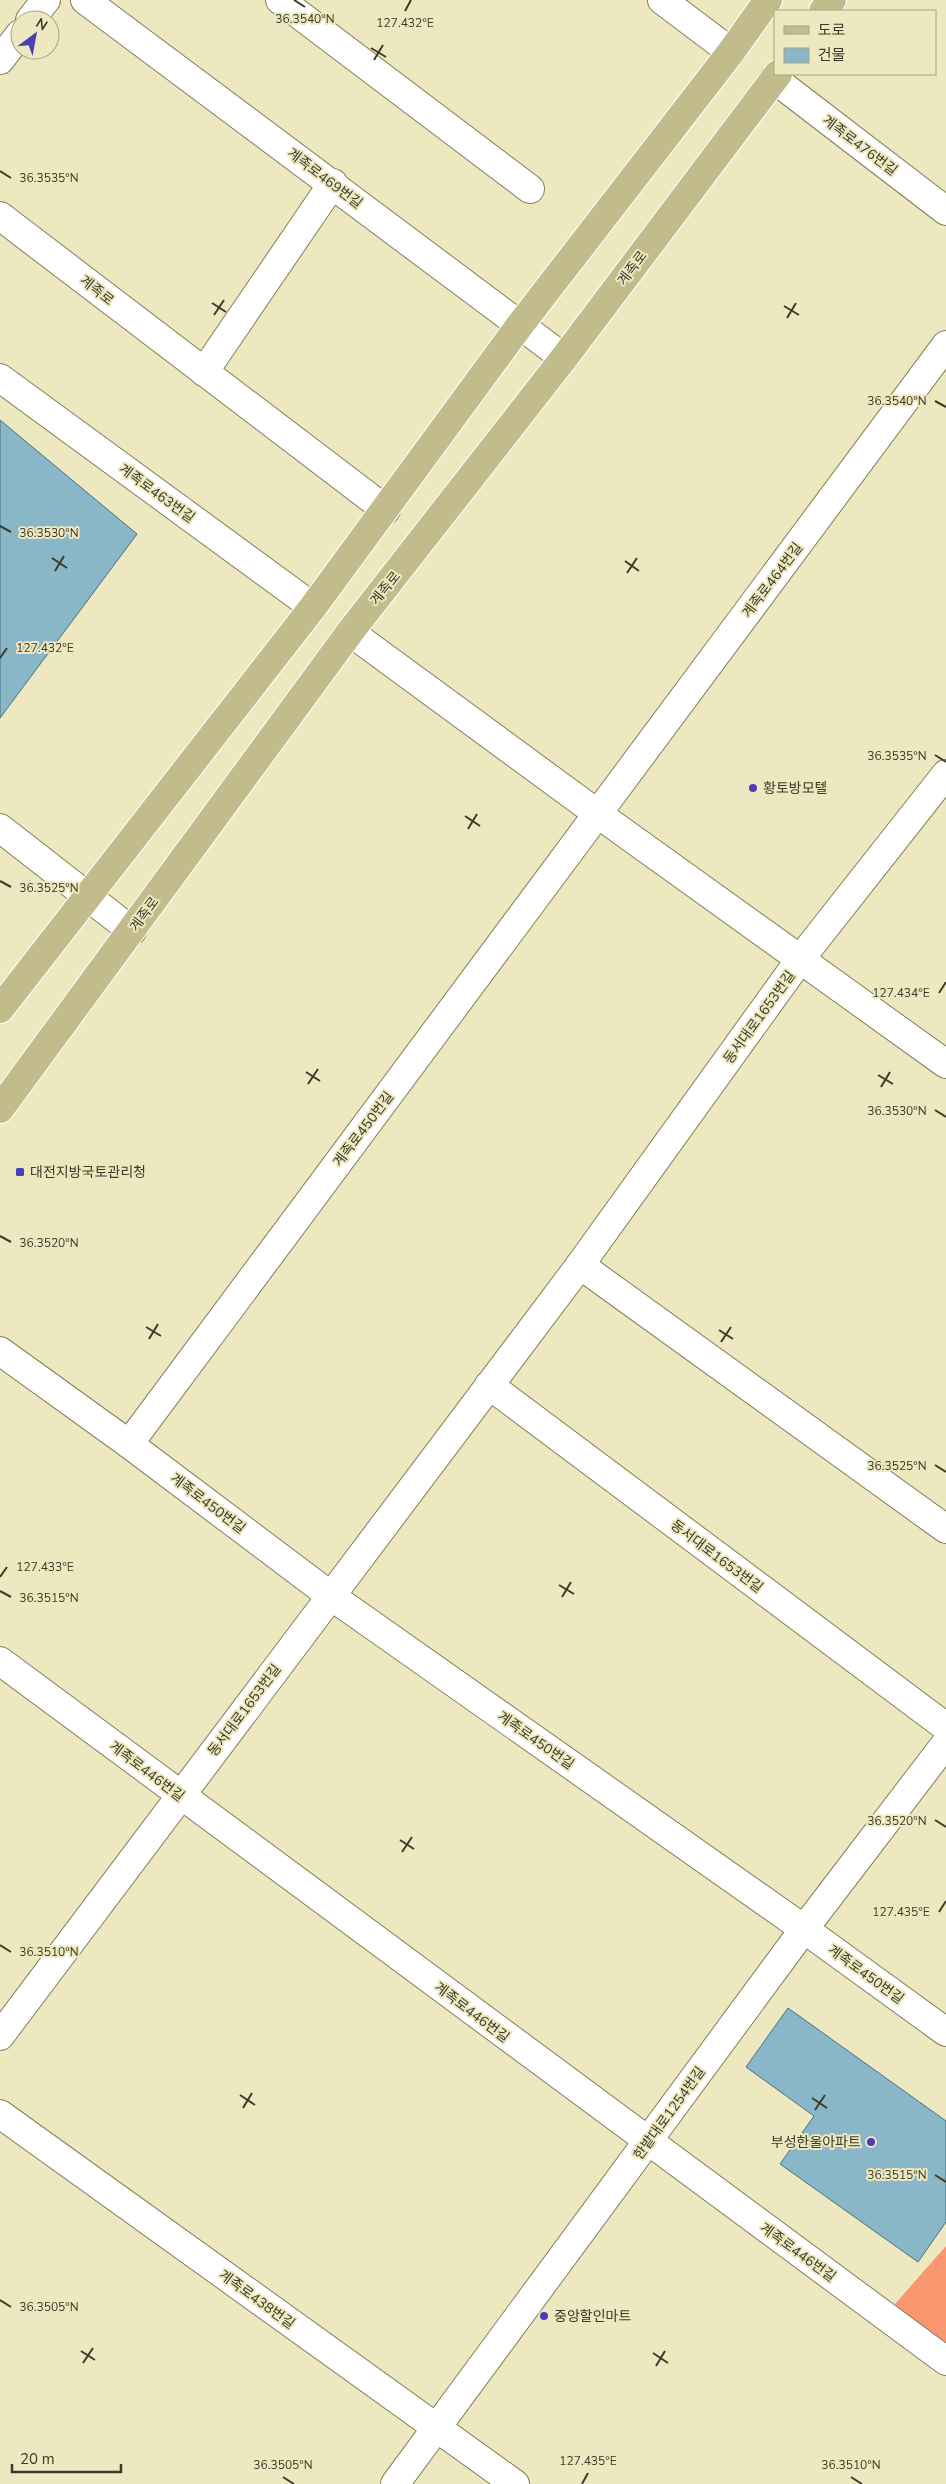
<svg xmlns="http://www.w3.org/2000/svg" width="946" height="2484" viewBox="0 0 946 2484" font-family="'Nunito Sans','Noto Sans KR',sans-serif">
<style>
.green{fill:#fa9770}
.building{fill:#8ab7c8;stroke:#457180}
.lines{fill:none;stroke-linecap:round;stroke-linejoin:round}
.minor-casing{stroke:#847f5a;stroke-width:30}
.major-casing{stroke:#fff;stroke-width:30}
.minor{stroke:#fff;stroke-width:28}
.major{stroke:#c2bc8c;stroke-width:28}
.ticks{fill:none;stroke:#3c3a2a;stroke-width:2}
.poi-dot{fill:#4c3eb5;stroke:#ede8bf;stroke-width:2}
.labels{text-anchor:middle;stroke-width:4;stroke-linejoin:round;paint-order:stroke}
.street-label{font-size:14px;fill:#3c3a2a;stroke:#ede8bf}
.poi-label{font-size:14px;fill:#3c3a2a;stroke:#ede8bf;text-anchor:start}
.ticks-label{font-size:12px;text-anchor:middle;fill:#3c3a2a;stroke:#ede8bf;stroke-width:4;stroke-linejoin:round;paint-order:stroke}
</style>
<rect width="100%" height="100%" fill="#ede8bf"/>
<polygon class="green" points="946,2246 946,2349 895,2304"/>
<g class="building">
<polygon points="0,420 137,534 0,718"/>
<polygon points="788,2008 946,2121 946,2222 918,2262 780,2164 814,2116 746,2067"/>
</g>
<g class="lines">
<defs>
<g id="minor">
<polyline points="85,0 564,358"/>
<polyline points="280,0 530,189"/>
<polyline points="662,0 731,52"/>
<polyline points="30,20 46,0"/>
<polyline points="0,60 20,34"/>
<polyline points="774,79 946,211"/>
<polyline points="0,216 386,510"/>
<polyline points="204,372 333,183"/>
<polyline points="0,378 313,607"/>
<polyline points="350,632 598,814 946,1064"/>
<polyline points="0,828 132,931"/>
<polyline points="580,1265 946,1529"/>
<polyline points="0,1351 129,1444 331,1596 804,1929 946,2032"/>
<polyline points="489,1385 946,1727"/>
<polyline points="129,1444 946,345"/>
<polyline points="0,1661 946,2361"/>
<polyline points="0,2036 580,1265 801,958 946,774"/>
<polyline points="0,2114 515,2484"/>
<polyline points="395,2484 804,1929 946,1743"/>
</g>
<g id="major">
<polyline points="823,11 832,0"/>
<polyline points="0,1009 313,607 520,325 731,52 768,0"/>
<polyline points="0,1109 350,632 564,358 778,74"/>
</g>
</defs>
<use href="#minor" class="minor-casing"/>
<use href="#major" class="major-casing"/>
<use href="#minor" class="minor"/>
<use href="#major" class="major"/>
</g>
<path class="ticks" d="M294 0 305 7M405 11 411 0M371 48 386 57M374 60 383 45M0 171 11 178M212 303 226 312M784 306 799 315M214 315 224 300M787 318 796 303M935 401 946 407M0 526 11 532M52 558 67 568M625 561 639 571M55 571 64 556M627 573 637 558M0 658 7 648M935 755 946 762M465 816 480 826M468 829 477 814M0 881 11 887M939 993 946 982M306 1072 320 1081M878 1075 893 1084M308 1084 318 1069M881 1087 890 1072M935 1110 946 1117M0 1236 11 1242M146 1327 161 1336M719 1330 733 1339M149 1339 158 1324M721 1342 731 1327M935 1465 946 1472M0 1577 7 1567M559 1585 574 1594M0 1591 11 1597M562 1597 571 1582M935 1820 946 1827M400 1840 414 1849M402 1852 412 1837M939 1912 946 1901M0 1945 11 1952M240 2095 255 2105M812 2098 827 2108M243 2108 252 2093M815 2110 825 2095M935 2175 946 2182M0 2300 11 2307M81 2351 95 2360M653 2353 668 2363M83 2363 93 2348M656 2366 665 2351M283 2477 294 2484M851 2477 862 2484M582 2484 588 2473"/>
<g class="poi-dot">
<circle cx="753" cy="788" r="5"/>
<rect x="15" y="1167" width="10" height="10" rx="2.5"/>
<circle cx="871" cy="2142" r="5"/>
<circle cx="544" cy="2316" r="5"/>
</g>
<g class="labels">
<g class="street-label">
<text transform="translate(860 145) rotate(37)" y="5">계족로476번길</text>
<text transform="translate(325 178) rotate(37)" y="5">계족로469번길</text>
<text transform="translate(632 268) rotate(-53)" y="5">계족로</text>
<text transform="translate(97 290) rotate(38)" y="5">계족로</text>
<text transform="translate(157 493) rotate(36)" y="5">계족로463번길</text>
<text transform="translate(772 580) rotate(-53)" y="5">계족로464번길</text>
<text transform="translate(385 588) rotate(-51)" y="5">계족로</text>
<text transform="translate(144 914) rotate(-54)" y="5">계족로</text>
<text transform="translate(759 1017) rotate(-54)" y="5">동서대로1653번길</text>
<text transform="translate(363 1129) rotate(-53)" y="5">계족로450번길</text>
<text transform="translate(208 1503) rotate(37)" y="5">계족로450번길</text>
<text transform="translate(717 1556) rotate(37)" y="5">동서대로1653번길</text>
<text transform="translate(244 1710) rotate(-53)" y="5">동서대로1653번길</text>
<text transform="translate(536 1740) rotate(35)" y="5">계족로450번길</text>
<text transform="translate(147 1771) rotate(37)" y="5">계족로446번길</text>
<text transform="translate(866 1974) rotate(36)" y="5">계족로450번길</text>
<text transform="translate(472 2012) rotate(37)" y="5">계족로446번길</text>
<text transform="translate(669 2113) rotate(-54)" y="5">한밭대로1254번길</text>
<text transform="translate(798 2252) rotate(36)" y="5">계족로446번길</text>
<text transform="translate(257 2299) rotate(36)" y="5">계족로438번길</text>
</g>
<g class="poi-label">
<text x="763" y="793">황토방모텔</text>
<text x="30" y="1177">대전지방국토관리청</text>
<text x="861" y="2147" text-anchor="end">부성한울아파트</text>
<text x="554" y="2321">중앙할인마트</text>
</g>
</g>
<g class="ticks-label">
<text x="305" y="23">36.3540°N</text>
<text x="405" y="27">127.432°E</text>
<text x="49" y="182">36.3535°N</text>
<text x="897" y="405">36.3540°N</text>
<text x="49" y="537">36.3530°N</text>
<text x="45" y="652">127.432°E</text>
<text x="897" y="760">36.3535°N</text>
<text x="49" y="892">36.3525°N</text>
<text x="901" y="997">127.434°E</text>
<text x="897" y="1115">36.3530°N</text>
<text x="49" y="1247">36.3520°N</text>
<text x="897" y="1470">36.3525°N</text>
<text x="45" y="1571">127.433°E</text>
<text x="49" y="1602">36.3515°N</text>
<text x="897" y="1825">36.3520°N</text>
<text x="901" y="1916">127.435°E</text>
<text x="49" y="1956">36.3510°N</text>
<text x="897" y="2179">36.3515°N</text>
<text x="49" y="2311">36.3505°N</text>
<text x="588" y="2465">127.435°E</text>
<text x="283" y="2469">36.3505°N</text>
<text x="851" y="2469">36.3510°N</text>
</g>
<rect x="774" y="10" width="162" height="65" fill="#ede8bf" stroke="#a6a283"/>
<rect x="784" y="26" width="25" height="8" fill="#c2bc8c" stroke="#a6a283"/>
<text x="818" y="35" font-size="15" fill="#3c3a2a">도로</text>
<rect x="784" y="48" width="25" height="15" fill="#8ab7c8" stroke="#a6a283"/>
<text x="818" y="60" font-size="15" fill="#3c3a2a">건물</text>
<g transform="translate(35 35) rotate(32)"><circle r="24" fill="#ede8bf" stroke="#a6a283"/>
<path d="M0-4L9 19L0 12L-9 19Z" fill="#4c3eb5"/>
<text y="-8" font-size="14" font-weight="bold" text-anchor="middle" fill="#3c3a2a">N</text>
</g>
<path d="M12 2464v8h109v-8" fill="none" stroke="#3c3a2a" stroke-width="2.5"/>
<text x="20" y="2464" font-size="15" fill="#3c3a2a" stroke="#ede8bf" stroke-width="4" paint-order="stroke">20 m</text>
</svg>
